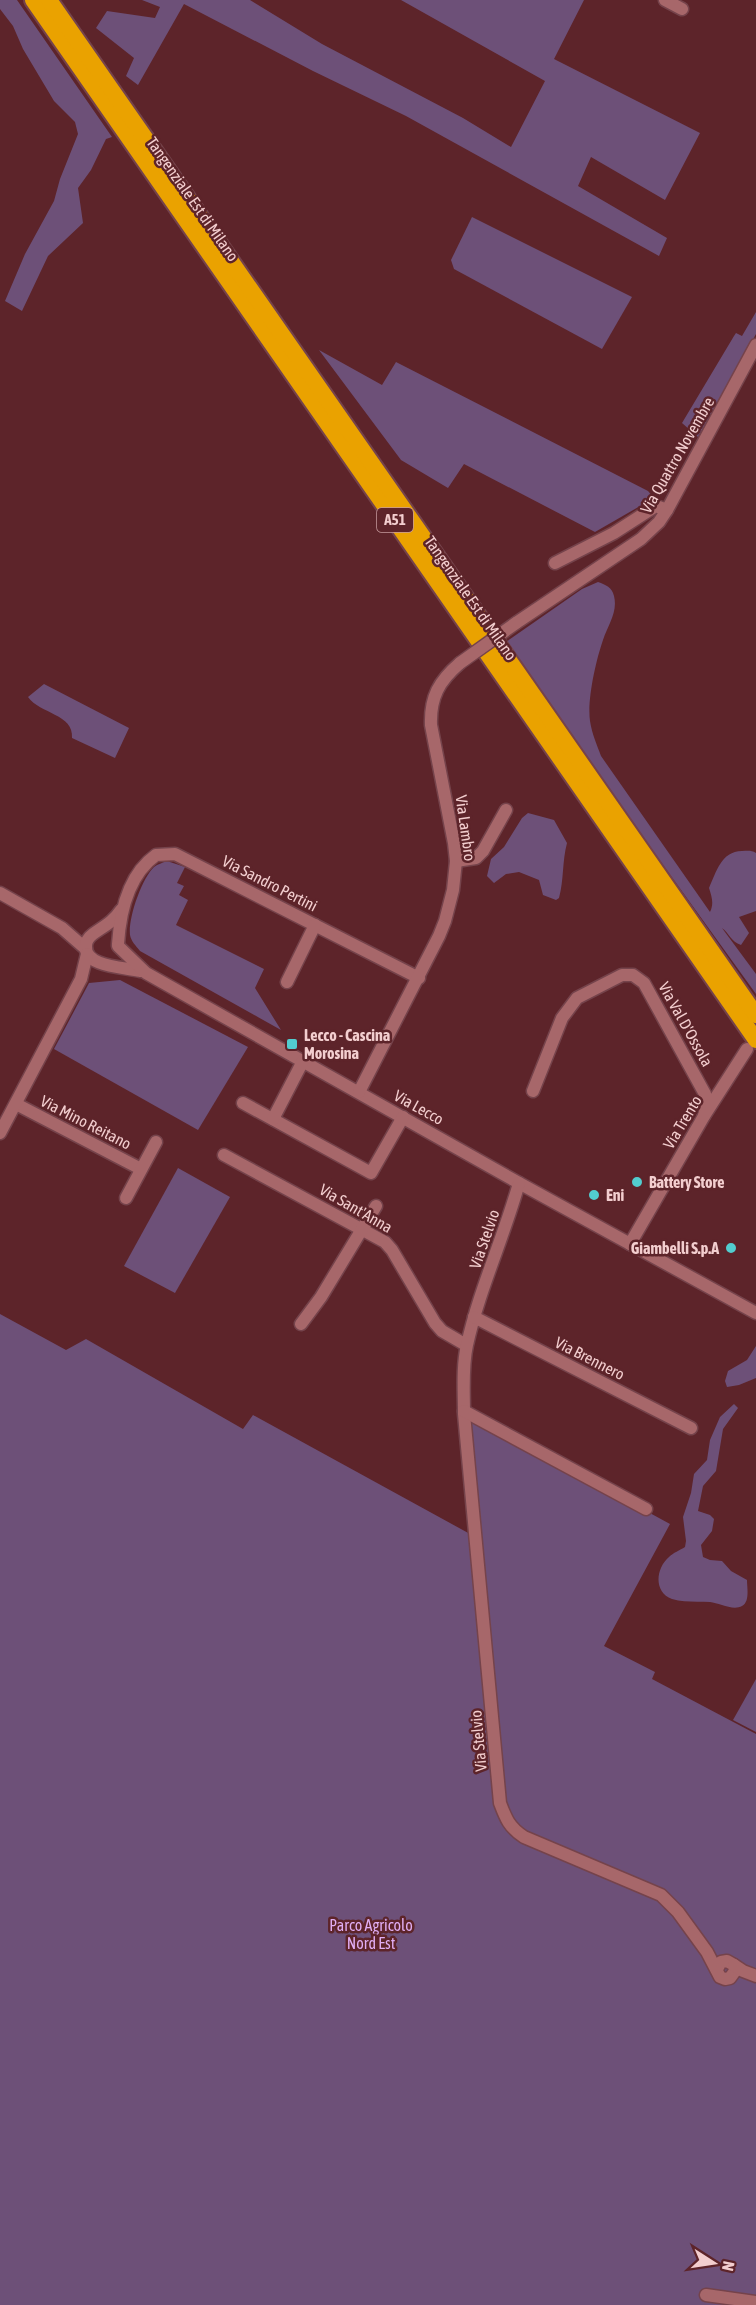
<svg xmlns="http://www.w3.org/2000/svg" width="756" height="2305" viewBox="0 0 756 2305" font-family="'Asap Condensed',sans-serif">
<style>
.green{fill:#6d5078}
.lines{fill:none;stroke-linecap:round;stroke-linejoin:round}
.minor-casing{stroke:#75434b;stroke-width:15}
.highway-casing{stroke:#75434b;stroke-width:20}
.minor{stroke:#a7676a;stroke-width:12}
.highway{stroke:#eaa200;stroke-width:16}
.minor-bridge-casing{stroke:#75434b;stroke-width:15;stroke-linecap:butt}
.minor-bridge{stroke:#a7676a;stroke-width:12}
.poi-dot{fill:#52cdcf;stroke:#5d242a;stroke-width:2}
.labels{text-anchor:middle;stroke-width:5;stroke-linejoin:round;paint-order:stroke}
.shield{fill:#5d242a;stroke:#c69b9e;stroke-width:1.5}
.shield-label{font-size:15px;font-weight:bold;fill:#f3cecf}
.street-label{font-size:16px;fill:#f3cecf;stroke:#5d242a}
.poi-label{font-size:16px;font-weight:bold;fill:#f3cecf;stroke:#5d242a;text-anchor:start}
.park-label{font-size:16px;fill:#e0adf3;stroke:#5d242a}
</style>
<rect width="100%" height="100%" fill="#5d242a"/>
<g class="green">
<polygon points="0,0 17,0 112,137 106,139 91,170 78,188 83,223 48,256 22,311 5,301 25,254 54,201 60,179 78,134 75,122 54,101 23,49 13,26 0,9"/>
<polygon points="142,0 250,0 322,44 463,118 511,147 545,81 401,0 584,0 554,59 700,133 665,200 591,157 578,186 667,238 659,256 406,116 313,71 184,4 138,85 126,76 134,58 96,28 107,11 155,18 160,7"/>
<polygon points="472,217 632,297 602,349 454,269 451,260"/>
<polygon points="756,312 756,334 698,437 682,423 734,336 736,333 742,336"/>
<polygon points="319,350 382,385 396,362 648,491 654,498 595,532 464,464 448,488 401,460"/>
<path d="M598 582C606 585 612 587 614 596 618 612 608 625 603 640 596 660 587 700 590 721 592 734 597 745 601 756L710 912C714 904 712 897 709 888 716 873 721 851 742 851 748 851 751 850 756 853V911L739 917 749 933 741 945C731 942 729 933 722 928L756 974V994L609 790 506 642 582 589Z"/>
<path d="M44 684 129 728 115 758 72 738C74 714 40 714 28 697Z"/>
<path d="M528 813 554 820 567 843C562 862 564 880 559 898L556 900 543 895 539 880 519 872 506 874 494 883 487 876 491 859 504 847 522 818Z"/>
<path d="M167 861 185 867 177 883 184 886 179 895 188 900 176 925 264 969 255 988 281 1030 140 951C136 946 131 941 130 935 128 918 142 878 154 867 158 864 162 863 167 861Z"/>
<polygon points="120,980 248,1047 198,1130 54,1049 89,983"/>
<polygon points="178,1168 230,1197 175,1293 124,1266"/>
<polygon points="0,1314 66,1350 86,1339 243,1429 253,1415 481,1540 471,1422 477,1419 670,1524 604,1646 655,1672 652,1679 756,1734 756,2305 0,2305"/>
<polygon points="756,1346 756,1378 739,1385 727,1387 725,1381 728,1371 747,1360"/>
<path d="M734 1404 738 1408 723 1429 716 1471 703 1486 698 1511 710 1515 714 1519 712 1531 701 1545 703 1557 710 1560 722 1561 731 1571 747 1580C747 1588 750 1602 742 1606 733 1611 719 1603 710 1602 697 1601 684 1603 672 1599 653 1592 656 1568 669 1557 673 1553 680 1550 685 1547L686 1541 683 1517 691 1493 694 1474 707 1460 710 1440 720 1417Z"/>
<polygon points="756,1679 756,1732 733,1720"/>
</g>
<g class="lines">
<defs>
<g id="minor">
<polyline points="665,0 682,9"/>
<polyline points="555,563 614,533 656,506 667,510"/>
<polyline points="516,623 641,539 659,522 667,510 756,345"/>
<polyline points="456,861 476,858 483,851 506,810"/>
<polyline points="0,893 62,928 86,949"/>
<path d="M121 910C113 922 104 926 93 934 89 937 86 941 86 946 84 967 124 967 140 971"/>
<path d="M118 944C120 912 128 875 156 855L175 854 419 978"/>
<polyline points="118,946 146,973 519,1183 756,1313"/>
<polyline points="287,982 315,925"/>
<polyline points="533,1091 562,1018 577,998 622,975 633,975 644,983 705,1094 707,1103 704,1116"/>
<path d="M359 1092 439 936 445 921 453 890 456 861 454 843 431 725C430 697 439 681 460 663"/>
<polyline points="243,1103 371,1173 403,1117"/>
<polyline points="16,1104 141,1169"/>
<polyline points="273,1119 303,1061"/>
<polyline points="0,1133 81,979 87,954"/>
<polyline points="224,1155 385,1242 392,1250 435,1323 442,1331 466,1345"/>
<path d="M519 1183C504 1237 479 1290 467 1345 462 1367 464 1391 464 1414L500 1803C506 1819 509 1827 524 1837L661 1895 678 1912 707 1952 720 1977 725 1979 730 1978 735 1971 734 1965 727 1961 721 1962 717 1969"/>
<polyline points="126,1198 156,1142"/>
<polyline points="630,1244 704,1116 747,1049"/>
<polyline points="474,1317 691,1428"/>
<polyline points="301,1324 321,1297 376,1206"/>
<polyline points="464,1411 646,1509"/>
<polyline points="734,1965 743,1971 756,1976"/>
<polyline points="706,2295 756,2302"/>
</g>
<g id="highway">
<polyline points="33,0 756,1040"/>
<polyline points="49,0 756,1015"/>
</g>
</defs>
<use href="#minor" class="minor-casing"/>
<use href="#highway" class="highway-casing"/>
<use href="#minor" class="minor"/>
<use href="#highway" class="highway"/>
<defs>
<polyline id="minor-bridge" points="460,663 516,623"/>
</defs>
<use href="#minor-bridge" class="minor-bridge-casing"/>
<use href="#minor-bridge" class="minor-bridge"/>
</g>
<g class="poi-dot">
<rect x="286" y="1038" width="12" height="12" rx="3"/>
<circle cx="637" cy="1182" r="6"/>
<circle cx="594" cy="1195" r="6"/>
<circle cx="731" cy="1248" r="6"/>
</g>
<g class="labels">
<rect class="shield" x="377" y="508" width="36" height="24" rx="4.5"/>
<g class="shield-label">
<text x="395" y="525">A51</text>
</g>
<g class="street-label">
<text transform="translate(193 199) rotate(55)" y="6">Tangenziale Est di Milano</text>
<text transform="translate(677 455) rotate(-60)" y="6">Via Quattro Novembre</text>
<text transform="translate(471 598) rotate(55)" y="6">Tangenziale Est di Milano</text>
<text transform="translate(466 828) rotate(82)" y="6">Via Lambro</text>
<text transform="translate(270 883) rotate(27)" y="6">Via Sandro Pertini</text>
<text transform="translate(686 1024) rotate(61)" y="6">Via Val D'Ossola</text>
<text transform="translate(419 1107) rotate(29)" y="6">Via Lecco</text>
<text transform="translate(86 1122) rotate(27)" y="6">Via Mino Reitano</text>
<text transform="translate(682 1122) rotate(-59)" y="6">Via Trento</text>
<text transform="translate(356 1208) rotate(30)" y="6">Via Sant'Anna</text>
<text transform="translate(484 1239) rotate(-71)" y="6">Via Stelvio</text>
<text transform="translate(590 1358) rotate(27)" y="6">Via Brennero</text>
<text transform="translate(478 1741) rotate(-95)" y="6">Via Stelvio</text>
</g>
<g class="poi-label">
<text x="304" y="1041">Lecco - Cascina<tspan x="304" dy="18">Morosina</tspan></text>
<text x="649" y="1188">Battery Store</text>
<text x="606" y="1201">Eni</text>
<text x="719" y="1254" text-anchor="end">Giambelli S.p.A</text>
</g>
<g class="park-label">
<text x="371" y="1931">Parco Agricolo<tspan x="371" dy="18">Nord Est</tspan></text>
</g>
</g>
<g transform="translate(714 2263) rotate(102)" stroke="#5d242a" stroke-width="4.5" paint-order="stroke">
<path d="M0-4.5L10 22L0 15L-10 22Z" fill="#f3cecf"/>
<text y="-9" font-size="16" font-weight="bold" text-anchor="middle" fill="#f3cecf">N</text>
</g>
</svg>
